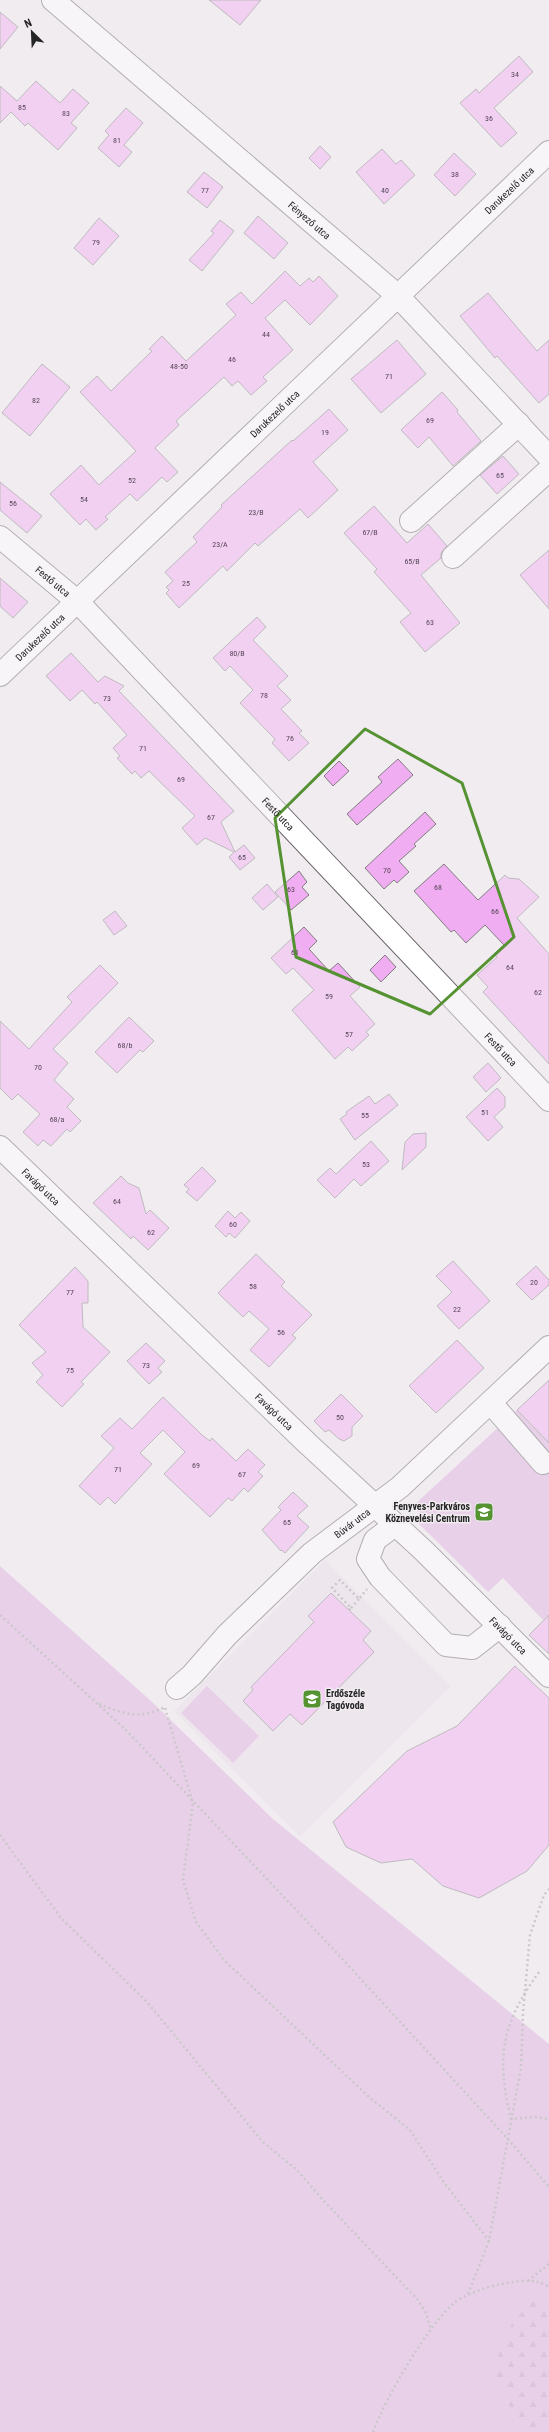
<svg xmlns="http://www.w3.org/2000/svg" width="549" height="2432" viewBox="0 0 549 2432" font-family="'Roboto Condensed',sans-serif">
<style>
.built{fill:#e9dfe9}
.green{fill:#dfaee0}
.forest{fill:url(#forest-firs)}
.building{fill:#f1adf2;stroke:#827e82}
.lines{fill:none;stroke-linecap:round;stroke-linejoin:round}
.minor-casing{stroke:#686468;stroke-width:24}
.path{stroke:#9d9a9c;stroke-width:2.5;stroke-dasharray:2 3;stroke-linecap:butt}
.minor{stroke:#fff;stroke-width:22}
.marked{fill:none;stroke:#559232;stroke-width:3;stroke-linejoin:round}
.labels{text-anchor:middle;stroke-width:3;stroke-linejoin:round;paint-order:stroke}
.number-label{font-size:8px;fill:#594759}
.street-label{font-size:10px;fill:#262526;stroke:#f1ecf0}
.poi-label{font-size:10px;font-weight:bold;fill:#262526;stroke:#f1ecf0;text-anchor:end}
</style>
<defs>
<pattern id="forest-firs" width="22" height="20" patternUnits="userSpaceOnUse"><rect width="22" height="20" fill="#dfaee0"/><path d="M5 1l3.5 6h-7zM16 11l3.5 6h-7z" fill="#bf96c0"/></pattern>
</defs>
<rect width="100%" height="100%" fill="#f1ecf0"/>
<polygon class="built" points="325,1560 451,1686 300,1837 174,1711"/>
<g class="green">
<polygon points="517,1410 549,1443 549,1615 543,1620 503,1578 488,1592 418,1523 424,1517 413,1506"/>
<polygon points="0,1566 151,1701 273,1819 549,2044 549,2309 523,2298 493,2371 522,2432 0,2432"/>
<polygon points="207,1686 259,1736 233,1763 181,1713"/>
</g>
<polygon class="forest" points="523,2297 549,2309 549,2432 522,2432 492,2371"/>
<g class="building">
<polygon points="209,0 261,0 240,25"/>
<polygon points="0,12 18,27 0,49"/>
<polygon points="519,56 533,72 494,108 517,133 501,147 460,103 476,89 479,93"/>
<polygon points="36,81 60,103 73,89 89,103 71,123 77,128 58,150 28,123 25,126 11,112 0,123 0,86 17,101"/>
<polygon points="126,108 143,123 124,145 132,152 119,167 98,148 109,135 105,131"/>
<polygon points="320,146 331,157 320,169 309,158"/>
<polygon points="382,149 396,164 401,160 415,175 384,204 356,172"/>
<polygon points="454,153 476,174 455,196 434,175"/>
<polygon points="204,172 223,187 207,208 187,192"/>
<polygon points="258,216 288,243 274,259 244,233"/>
<polygon points="99,218 119,236 93,265 74,248"/>
<polygon points="220,220 234,231 202,271 189,260 214,233 211,231"/>
<polygon points="285,271 300,286 309,278 313,282 319,276 338,296 310,325 285,300 265,318 293,350 263,377 267,381 251,395 238,381 232,386 224,377 176,421 179,425 155,448 178,472 167,482 162,477 137,501 130,494 105,517 108,519 96,530 86,519 80,525 50,494 81,465 99,485 136,451 80,392 97,376 111,391 152,351 149,349 162,336 186,361 236,315 226,304 241,292 252,304"/>
<polygon points="488,293 537,351 549,340 549,394 539,403 497,356 495,358 460,316"/>
<polygon points="397,340 426,374 381,413 351,379"/>
<polygon points="42,364 70,387 30,436 2,413"/>
<polygon points="442,392 458,410 457,412 481,441 453,466 429,437 418,448 401,430"/>
<polygon points="329,409 348,430 313,462 338,490 308,518 300,509 258,546 255,543 227,571 223,566 179,608 166,593 169,590 166,587 173,581 165,572 197,542 193,537 222,507 221,505 292,440 293,441"/>
<polygon points="503,456 519,474 497,494 480,475"/>
<polygon points="0,482 42,516 27,533 0,510"/>
<polygon points="374,506 407,543 428,524 447,546 441,553 441,558 421,575 460,623 425,652 400,622 411,613 374,572 377,569 344,533"/>
<polygon points="549,550 549,609 520,575"/>
<polygon points="0,578 28,602 13,618 0,606"/>
<polygon points="257,617 266,627 253,640 288,676 277,686 291,700 281,709 302,731 299,733 309,743 289,761 272,743 275,739 240,703 253,690 230,666 225,671 213,658"/>
<polygon points="71,653 98,682 105,676 124,686 119,691 234,811 221,822 235,852 244,845 255,858 240,870 229,857 234,852 205,838 197,845 182,828 195,816 149,771 141,778 135,771 132,774 117,758 120,756 113,748 127,735 97,702 95,704 82,690 70,701 46,676"/>
<polygon points="398,759 413,775 357,825 347,814 382,782 378,777"/>
<polygon points="339,761 349,771 333,786 324,776"/>
<polygon points="425,812 436,824 414,844 416,846 399,861 409,872 397,883 394,880 384,889 365,868"/>
<polygon points="444,864 478,900 505,875 508,878 519,879 539,897 517,918 549,954 549,1064 483,992 488,987 477,975 497,957 494,954 504,945 485,925 466,943 454,930 451,932 414,891"/>
<polygon points="299,871 307,882 302,887 309,895 291,910 275,892"/>
<polygon points="267,884 278,897 263,910 252,898"/>
<polygon points="115,911 127,926 114,935 103,920"/>
<polygon points="304,927 317,941 309,949 329,971 338,963 360,987 350,996 375,1024 366,1032 369,1035 352,1051 348,1047 335,1059 292,1010 314,990 293,968 286,974 271,958"/>
<polygon points="385,955 396,967 381,982 370,970"/>
<polygon points="100,965 118,983 53,1049 68,1063 54,1080 74,1099 67,1107 81,1121 70,1132 67,1129 51,1146 43,1140 38,1146 23,1132 40,1114 18,1094 12,1100 0,1088 0,1021 29,1049 72,1002 67,997"/>
<polygon points="129,1017 154,1041 143,1052 140,1050 117,1073 95,1052"/>
<polygon points="488,1063 501,1078 486,1092 473,1077"/>
<polygon points="497,1088 505,1097 505,1107 494,1117 503,1127 488,1141 466,1117"/>
<polygon points="389,1094 398,1105 355,1140 340,1119 347,1114 346,1112 369,1096 375,1104"/>
<polygon points="426,1133 426,1147 402,1170 405,1142 413,1134"/>
<polygon points="371,1141 389,1161 361,1186 354,1179 335,1198 317,1180 330,1168 336,1174"/>
<polygon points="202,1167 216,1181 197,1201 186,1192 189,1189 184,1185"/>
<polygon points="121,1176 128,1183 139,1188 146,1214 150,1210 169,1228 148,1250 133,1236 131,1239 93,1203"/>
<polygon points="228,1211 235,1218 241,1212 250,1221 235,1238 229,1233 226,1237 215,1226"/>
<polygon points="256,1254 285,1282 281,1286 312,1315 292,1335 296,1338 269,1367 250,1350 269,1329 249,1311 243,1317 218,1293"/>
<polygon points="453,1261 490,1301 459,1329 437,1306 452,1292 436,1276"/>
<polygon points="536,1266 549,1280 549,1285 532,1300 516,1284"/>
<polygon points="75,1267 88,1281 88,1303 82,1303 83,1327 110,1352 81,1382 84,1384 62,1407 36,1382 43,1375 32,1363 46,1352 19,1325"/>
<polygon points="457,1340 484,1368 436,1413 409,1386"/>
<polygon points="146,1343 165,1361 158,1368 162,1372 149,1384 127,1361"/>
<polygon points="549,1380 549,1443 517,1410"/>
<polygon points="341,1394 363,1416 352,1427 352,1436 344,1441 339,1439 329,1430 325,1432 314,1421"/>
<polygon points="163,1397 202,1435 210,1441 212,1438 236,1461 248,1449 265,1465 258,1472 263,1476 248,1492 244,1488 232,1501 228,1498 210,1517 164,1474 185,1452 163,1430 140,1453 152,1464 115,1504 108,1497 100,1505 79,1486 114,1448 101,1436 120,1418 132,1429"/>
<polygon points="293,1492 308,1506 297,1516 309,1527 285,1553 282,1550 281,1551 262,1530 281,1510 278,1507"/>
<polygon points="331,1593 371,1631 363,1640 374,1652 302,1725 290,1714 273,1731 243,1701 253,1690 251,1687 314,1622 308,1616"/>
<polygon points="549,1615 549,1654 529,1635"/>
<polygon points="515,1666 549,1698 549,1845 527,1871 479,1898 443,1886 412,1859 381,1863 346,1847 333,1822 407,1751 457,1726"/>
</g>
<g class="lines">
<defs>
<g id="minor">
<path id="s1" d="M53 0 397 295 549 457"/>
<polyline points="411,521 519,424"/>
<path id="s2" d="M0 537 78 602 549 1100"/>
<polyline points="453,557 549,470"/>
<path id="s3" d="M0 675 549 152"/>
<path id="s4" d="M0 1147 308 1444 424 1551 549 1676"/>
<polyline points="491,1403 543,1463"/>
<polyline points="395,1525 375,1540 368,1559 380,1577 446,1645 472,1648 500,1626"/>
<path id="s5" d="M177 1688 192 1675 227 1635 312 1553 400 1487 549 1347"/>
</g>
</defs>
<use href="#minor" class="minor-casing"/>
<g class="path">
<polyline points="351,1608 359,1599"/>
<polyline points="349,1610 351,1608 332,1588 340,1580 359,1599 367,1589"/>
<polyline points="0,1615 125,1729 335,1951 507,2138 549,2187"/>
<path d="M99 1704C125 1714 139 1720 165 1707"/>
<polyline points="165,1708 193,1803 183,1880 196,1922 224,1960 369,2097 410,2130 443,2181 489,2241"/>
<polyline points="0,1835 61,1918 147,2002 263,2142 297,2170 323,2200 418,2300 426,2313 431,2329"/>
<path d="M539 1972C501 2025 496 2057 511 2119L535 2117 549 2119"/>
<polyline points="528,2281 549,2264"/>
<polyline points="468,2294 489,2241 521,2068 523,2013 530,1935 544,1895 549,1889"/>
<path d="M373 2432C385 2399 428 2325 454 2303 469 2290 518 2277 538 2282 542 2283 546 2285 549 2287"/>
</g>
<use href="#minor" class="minor"/>
</g>
<path d="M0 0H549V2432H0ZM365 729 462 783 514 937 430 1014 296 957 275 818Z" fill="#f1ecf0" fill-opacity=".55" fill-rule="evenodd"/>
<path class="marked" d="M365 729 462 783 514 937 430 1014 296 957 275 818Z"/>
<defs>
<symbol id="school-square" viewBox="-11 -11 22 22"><rect x="-9" y="-9" width="18" height="18" rx="4" fill="#559232" stroke="#f1ecf0"/><path d="M0-5L7-2L0 1L-7-2ZM-4 1L0 2.5L4 1V4Q0 6-4 4Z" fill="#fff"/></symbol>
</defs>
<g fill-rule="evenodd">
<use href="#school-square" x="473" y="1501" width="22" height="22"/>
<use href="#school-square" x="301" y="1688" width="22" height="22"/>
</g>
<g class="labels">
<g class="number-label">
<text x="515" y="77">34</text>
<text x="22" y="110">85</text>
<text x="66" y="116">83</text>
<text x="489" y="121">36</text>
<text x="117" y="143">81</text>
<text x="455" y="177">38</text>
<text x="205" y="193">77</text>
<text x="385" y="193">40</text>
<text x="96" y="245">79</text>
<text x="266" y="337">44</text>
<text x="232" y="362">46</text>
<text x="179" y="369">48-50</text>
<text x="389" y="379">71</text>
<text x="36" y="403">82</text>
<text x="430" y="423">69</text>
<text x="325" y="435">19</text>
<text x="500" y="478">65</text>
<text x="132" y="483">52</text>
<text x="84" y="502">54</text>
<text x="13" y="506">56</text>
<text x="256" y="515">23/B</text>
<text x="370" y="535">67/B</text>
<text x="220" y="547">23/A</text>
<text x="412" y="564">65/B</text>
<text x="186" y="586">25</text>
<text x="430" y="625">63</text>
<text x="237" y="656">80/B</text>
<text x="264" y="698">78</text>
<text x="107" y="701">73</text>
<text x="290" y="741">76</text>
<text x="143" y="751">71</text>
<text x="181" y="782">69</text>
<text x="211" y="820">67</text>
<text x="242" y="860">65</text>
<text x="387" y="873">70</text>
<text x="438" y="890">68</text>
<text x="291" y="892">63</text>
<text x="495" y="914">66</text>
<text x="295" y="955">61</text>
<text x="510" y="970">64</text>
<text x="538" y="995">62</text>
<text x="329" y="999">59</text>
<text x="349" y="1037">57</text>
<text x="125" y="1048">68/b</text>
<text x="38" y="1070">70</text>
<text x="485" y="1115">51</text>
<text x="365" y="1118">55</text>
<text x="57" y="1122">68/a</text>
<text x="366" y="1167">53</text>
<text x="117" y="1204">64</text>
<text x="233" y="1227">60</text>
<text x="151" y="1235">62</text>
<text x="534" y="1285">20</text>
<text x="253" y="1289">58</text>
<text x="70" y="1295">77</text>
<text x="457" y="1312">22</text>
<text x="281" y="1335">56</text>
<text x="146" y="1368">73</text>
<text x="70" y="1373">75</text>
<text x="340" y="1420">50</text>
<text x="196" y="1468">69</text>
<text x="118" y="1472">71</text>
<text x="242" y="1477">67</text>
<text x="287" y="1525">65</text>
</g>
<g class="street-label">
<text dy="4" stroke="none"><textPath href="#s3" startOffset="703">Darukezelő utca</textPath></text>
<text dy="4" stroke="none"><textPath href="#s1" startOffset="338">Fényező utca</textPath></text>
<text dy="4" stroke="none"><textPath href="#s3" startOffset="379">Darukezelő utca</textPath></text>
<text dy="4" stroke="none"><textPath href="#s2" startOffset="69">Festő utca</textPath></text>
<text dy="4" stroke="none"><textPath href="#s3" startOffset="55">Darukezelő utca</textPath></text>
<text dy="4" stroke="none"><textPath href="#s2" startOffset="393">Festő utca</textPath></text>
<text dy="4" stroke="none"><textPath href="#s2" startOffset="717">Festő utca</textPath></text>
<text dy="4" stroke="none"><textPath href="#s4" startOffset="57">Favágó utca</textPath></text>
<text dy="4" stroke="none"><textPath href="#s4" startOffset="381">Favágó utca</textPath></text>
<text dy="4" stroke="none"><textPath href="#s5" startOffset="241">Búvár utca</textPath></text>
<text dy="4" stroke="none"><textPath href="#s4" startOffset="705">Favágó utca</textPath></text>
</g>
<g class="poi-label">
<text x="470" y="1510">Fenyves-Parkváros<tspan x="470" dy="12">Köznevelési Centrum</tspan></text>
<text x="326" y="1697" text-anchor="start">Erdőszéle<tspan x="326" dy="12">Tagóvoda</tspan></text>
</g>
</g>
<g transform="translate(32 32) rotate(336)" stroke="#f1ecf0" stroke-width="3" paint-order="stroke">
<path d="M0-3L7 15L0 10L-7 15Z" fill="#262526"/>
<text y="-6" font-size="11" font-weight="bold" text-anchor="middle" fill="#262526">N</text>
</g>
</svg>
